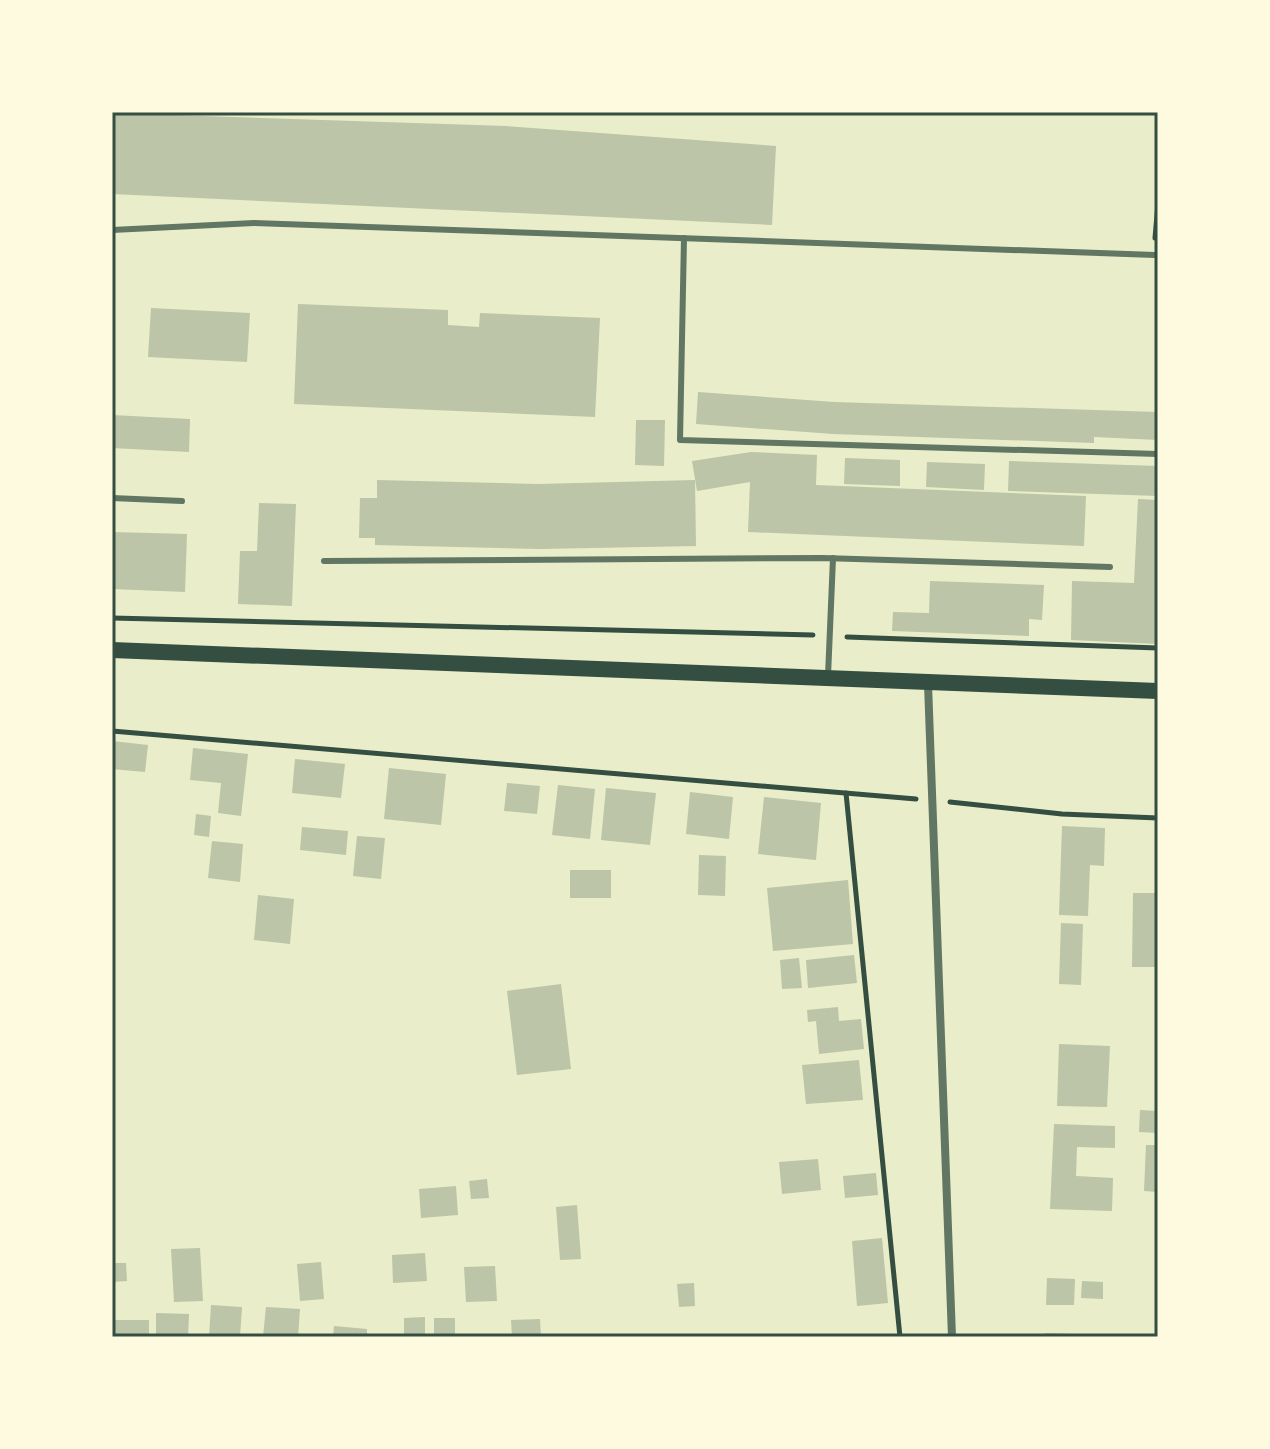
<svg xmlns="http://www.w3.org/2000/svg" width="1270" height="1449" viewBox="0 0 1270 1449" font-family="'Alegreya Sans',sans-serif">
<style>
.building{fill:#bcc5a7}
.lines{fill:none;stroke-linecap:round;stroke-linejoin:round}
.path{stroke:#344e41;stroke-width:5}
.service{stroke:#617663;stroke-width:6}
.minor{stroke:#617663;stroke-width:8}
.secondary{stroke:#344e41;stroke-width:16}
.neatline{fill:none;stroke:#344e41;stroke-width:3}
</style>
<rect width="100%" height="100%" fill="#e9edc9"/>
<g class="building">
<polygon points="112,113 506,126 776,146 772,225 112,194"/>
<polygon points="298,304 448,310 448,325 479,327 480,313 600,318 595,417 294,404"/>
<polygon points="151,308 250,313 247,362 148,357"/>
<polygon points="698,392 834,402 1158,412 1158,440 1094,437 1094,443 833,434 696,424"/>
<polygon points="112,415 190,419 189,452 112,448"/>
<polygon points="636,420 665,420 664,466 635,465"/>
<polygon points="751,452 817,455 816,485 1086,496 1084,546 748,532 750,482 697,491 692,461"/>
<polygon points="845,458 900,460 900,486 844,484"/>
<polygon points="1009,461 1158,466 1158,496 1008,491"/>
<polygon points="927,462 985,464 984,490 926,487"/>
<polygon points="377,480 538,484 695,480 696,546 540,549 375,545 375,538 359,538 360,498 377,498"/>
<polygon points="1138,499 1158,500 1158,644 1071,640 1072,581 1134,583"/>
<polygon points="259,503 296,504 292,606 238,604 240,551 257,551"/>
<polygon points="112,532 187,534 185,592 112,589"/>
<polygon points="930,581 1044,585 1042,620 1029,619 1029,636 892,631 893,612 929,613"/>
<polygon points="112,741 148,745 145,772 112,769"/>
<polygon points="193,748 248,754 241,816 218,813 221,783 190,780"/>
<polygon points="295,759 345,764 341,798 292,793"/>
<polygon points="389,768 446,774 441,825 384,819"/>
<polygon points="507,783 540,786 537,814 504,811"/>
<polygon points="558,785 595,789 590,839 552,835"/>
<polygon points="606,788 656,793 650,845 601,840"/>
<polygon points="690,792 733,797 729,839 686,834"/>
<polygon points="764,797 821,803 816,860 758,854"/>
<polygon points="196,814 211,816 209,837 194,835"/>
<polygon points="1062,826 1105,828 1104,866 1090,865 1088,916 1059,915"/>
<polygon points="302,827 348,831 346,855 300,850"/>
<polygon points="357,836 385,838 381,879 353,876"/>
<polygon points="212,841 243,844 240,882 208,878"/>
<polygon points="699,855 726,856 725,896 698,895"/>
<rect x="570" y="870" width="41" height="28"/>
<polygon points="848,880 853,944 773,951 767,888"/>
<polygon points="1133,893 1158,893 1158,967 1132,967"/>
<polygon points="258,895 294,899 290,944 254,940"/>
<polygon points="1061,923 1083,924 1081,985 1059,984"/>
<polygon points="854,955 857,983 808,988 806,960"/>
<polygon points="799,958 802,988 782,989 780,960"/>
<polygon points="561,984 571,1069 517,1075 507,991"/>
<polygon points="838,1007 839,1021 861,1019 864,1049 819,1054 816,1021 808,1022 807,1010"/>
<polygon points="1059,1044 1110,1046 1107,1107 1057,1106"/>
<polygon points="859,1060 863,1100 806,1104 802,1065"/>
<polygon points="1140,1110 1158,1111 1158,1133 1139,1132"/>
<polygon points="1054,1124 1115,1126 1115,1148 1077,1147 1076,1176 1113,1178 1112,1211 1050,1209"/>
<polygon points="1146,1145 1158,1145 1158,1192 1144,1191"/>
<polygon points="818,1159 821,1190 782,1194 779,1162"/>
<polygon points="876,1173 878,1195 845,1198 843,1176"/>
<polygon points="487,1179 489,1198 471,1199 469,1181"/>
<polygon points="456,1186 458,1215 421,1218 419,1189"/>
<polygon points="577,1205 581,1259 560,1260 556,1207"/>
<polygon points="882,1238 888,1303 857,1306 852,1241"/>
<polygon points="200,1248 203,1301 174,1302 171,1249"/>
<polygon points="425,1253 427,1281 393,1283 392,1255"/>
<polygon points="321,1262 324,1299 300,1301 297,1264"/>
<polygon points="112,1263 126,1263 127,1281 112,1282"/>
<polygon points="495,1266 497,1301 466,1302 464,1267"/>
<polygon points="1047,1278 1075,1279 1074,1305 1046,1305"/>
<polygon points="1082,1281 1103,1282 1103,1299 1081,1298"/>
<polygon points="694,1283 695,1306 679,1307 677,1284"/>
<polygon points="211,1305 242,1307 240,1337 209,1337"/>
<polygon points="266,1307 300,1309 298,1337 263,1337"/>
<polygon points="156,1313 189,1314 188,1337 156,1337"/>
<polygon points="425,1317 425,1337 404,1337 404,1318"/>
<rect x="434" y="1318" width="21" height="19"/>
<polygon points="540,1319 541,1337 512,1337 511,1320"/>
<rect x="112" y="1320" width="37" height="17"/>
<polygon points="334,1326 367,1329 367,1337 333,1337"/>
<polygon points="1045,1333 1072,1334 1072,1337 1045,1337"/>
</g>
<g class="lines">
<g class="path">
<polyline points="1155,238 1158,203"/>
<polyline points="112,618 813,635"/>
<polyline points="847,637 1158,648"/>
<polyline points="112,731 916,799"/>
<polyline points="846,793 900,1337"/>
<polyline points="950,802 1062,814 1158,818"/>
</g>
<g class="service">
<polyline points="112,230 254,223 1155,255"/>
<polyline points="684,238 680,440 1158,454"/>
<polyline points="112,498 182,501"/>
<polyline points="324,561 823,558 1110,567"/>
<polyline points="828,676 833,558"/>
</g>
<polyline class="minor" points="928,684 952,1337"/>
<polyline class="secondary" points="112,650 1158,691"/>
</g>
<rect width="1270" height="1449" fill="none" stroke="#fefae0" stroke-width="228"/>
<rect x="114" y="114" width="1042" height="1221" class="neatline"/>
</svg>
